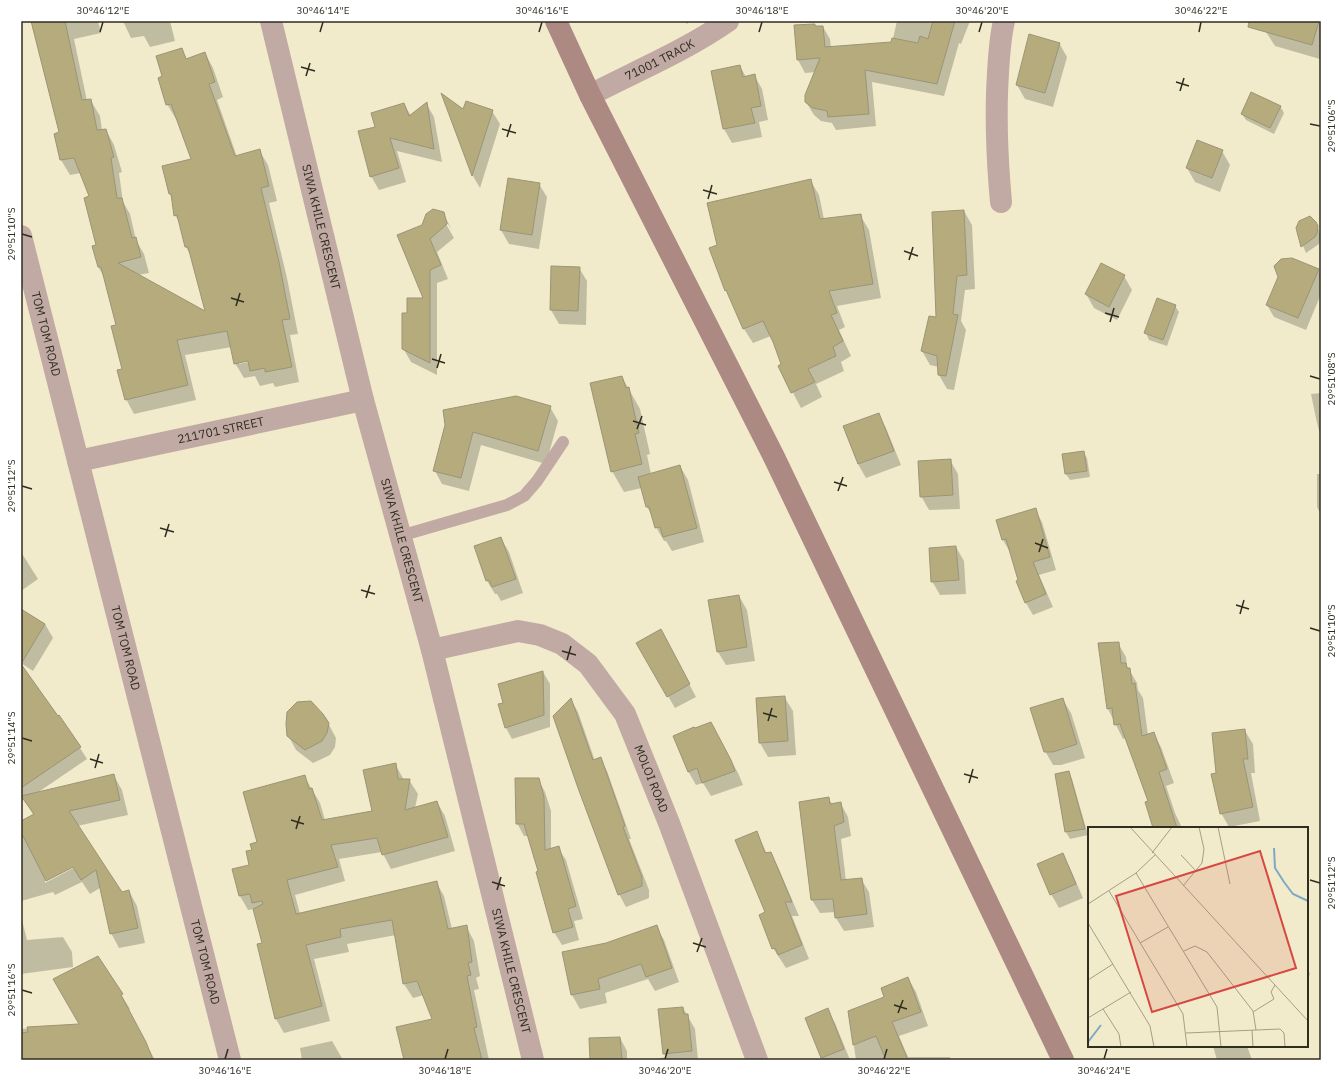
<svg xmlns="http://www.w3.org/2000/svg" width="1342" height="1081" viewBox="0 0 1342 1081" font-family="'IBM Plex Sans',sans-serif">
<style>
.shadow{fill:#0003;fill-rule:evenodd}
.building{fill:#b5ab7c;stroke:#9a9577}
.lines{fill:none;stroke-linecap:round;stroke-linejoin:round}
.lane{stroke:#c1a9a4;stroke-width:12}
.street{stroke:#c1a9a4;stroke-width:22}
.secondary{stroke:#ac8983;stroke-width:22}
.ticks{fill:none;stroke:#2f2c20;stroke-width:1.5}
.labels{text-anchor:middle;stroke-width:3;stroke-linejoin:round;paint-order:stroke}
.street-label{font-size:12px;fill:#2f2c20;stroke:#fff}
.inset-river{fill:none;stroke:#7da9c6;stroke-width:2}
.inset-road{fill:none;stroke:#a39f87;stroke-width:1}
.view{fill:#d64841;fill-opacity:0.15;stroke:#d64841;stroke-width:2}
.inset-edge{fill:none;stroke:#2f2c20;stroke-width:2}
.neatline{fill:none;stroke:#2f2c20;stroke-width:1.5}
.ticks-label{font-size:10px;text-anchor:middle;fill:#2f2c20}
</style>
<rect width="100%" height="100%" fill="#f1ebcb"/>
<g class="shadow">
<path d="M31 21H98L101 33 74 39 87 101H91L100 116 102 130H106L114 145 122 172 119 173 123 202 130 214 136 240 144 254 149 273 138 275 207 313 192 258 186 247 181 225 175 215 172 198 170 194 164 167 193 160 177 119H176L167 104 163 76 181 49 187 59 205 53 213 68 223 97 217 100 237 157 259 150 268 165 277 201 269 203 287 278 298 334 290 335 299 382 275 387 273 383 260 386 255 376 244 378 235 363 232 347 185 355 196 400 134 414 126 399 117 326 105 278 98 267 91 197 81 173 70 175 61 160 55 135 60 133ZM253 359V361L239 364V362Z"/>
<polygon points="123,21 170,21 175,41 150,47 144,36 131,38"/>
<polygon points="684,21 690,21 687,24"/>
<polygon points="897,21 970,21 961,44 959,43 944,96 872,82 876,126 836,130 832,123 821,121 814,115 806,102 816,72 805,73 798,60 795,26 815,25 816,27 823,27 830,39 831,48 892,43"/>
<polygon points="1270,21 1321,21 1320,59 1275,46 1266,32"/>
<polygon points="1059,43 1067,57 1053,107 1025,99 1017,85"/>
<polygon points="740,66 746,77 754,75 762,89 768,120 759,122 762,137 732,143 724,129 712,72"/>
<polygon points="443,96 464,111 492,111 500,124 480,188 473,176"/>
<polygon points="426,103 434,117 442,162 397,151 406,182 379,190 371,176 377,128 404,104 411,116"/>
<polygon points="1280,106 1284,113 1274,134 1246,120 1242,114"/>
<polygon points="1222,151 1230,165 1220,192 1195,182 1187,168"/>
<polygon points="509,179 539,184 547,197 539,249 509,244 501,230"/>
<polygon points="810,180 819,195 824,219 860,215 869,230 881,298 837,306 845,327 839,330 851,356 841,362 844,371 816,384 822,397 801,408 779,366 782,364 771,336 753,343 744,329 734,305 726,290 718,246"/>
<polygon points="964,211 972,225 975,289 965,290 961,321 966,330 954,390 947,389 939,375 939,367 930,365 922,351 937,318"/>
<polygon points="443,213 452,230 448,224 446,224 454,238 437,252 448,279 437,283 437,375 411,362 403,348 408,314 425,299 423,225"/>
<polygon points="1315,223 1319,230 1321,238 1319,244 1306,253 1297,231"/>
<polygon points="579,268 587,281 586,325 559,324 551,310"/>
<polygon points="1318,270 1321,275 1321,294 1306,330 1274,317 1267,305"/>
<polygon points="1124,276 1132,290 1117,320 1094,308 1086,294"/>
<polygon points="1175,306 1179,312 1167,346 1149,340 1146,333"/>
<polygon points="622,377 640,409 650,454 647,455 651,474 680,466 688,480 704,542 672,551 666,541 664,541 656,527 653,517 647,507 642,488 624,492 612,471"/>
<polygon points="1321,393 1321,438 1317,423 1311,394"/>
<polygon points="550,407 558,421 546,464 481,445 469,491 442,484 435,471 446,425"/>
<polygon points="878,414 886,428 901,465 866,478 858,464 844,427"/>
<polygon points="1083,452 1087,458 1090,477 1070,480 1066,474"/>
<polygon points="950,460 958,474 960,509 929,510 921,496"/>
<polygon points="1317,474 1321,474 1321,534 1320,513 1317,507"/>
<polygon points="1035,510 1042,522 1056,570 1039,575 1053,607 1033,615 1026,603 1017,582 1019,581 1010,552 1003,540 998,521"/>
<polygon points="501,538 509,552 523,593 501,601 497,594 495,594 487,581 475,547"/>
<polygon points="956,547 964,561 966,594 940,595 932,581"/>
<polygon points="21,552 38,579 21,591"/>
<polygon points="739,596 747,610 755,661 726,665 718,652"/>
<polygon points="21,610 45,624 53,638 33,671 21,663"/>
<polygon points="667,642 696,697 675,708 637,643"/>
<polygon points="1118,643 1126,657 1127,666 1137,683 1138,690 1143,698 1148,735 1153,733 1161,747 1174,783 1166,786 1175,813 1182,828 1154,828 1149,802 1126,738 1123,739 1108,709"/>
<path d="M21 666 80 748 87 759 37 793 114 776 122 790 128 815 77 826 121 893 129 891 137 906 145 943 119 948 111 933 100 888 90 894 82 882 55 895 53 892 21 901V820L34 816 25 801 21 798ZM77 864V866L45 883V880Z"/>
<polygon points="543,672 550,684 550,727 512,739 506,728 504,703"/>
<polygon points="785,698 793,711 796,755 768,757 760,743"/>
<polygon points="571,700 578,712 595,761 600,759 607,771 631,839 629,839 649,890 649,898 626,907 619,894"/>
<polygon points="1063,700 1071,713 1085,758 1061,765 1053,765 1045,751"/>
<polygon points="328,723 336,738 335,747 330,755 313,763 296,750 288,735"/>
<polygon points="1245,731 1253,744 1255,773 1251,773 1260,821 1229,827 1221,813 1217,773"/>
<polygon points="719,737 739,775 743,785 711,796 703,783 696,785 688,771"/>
<polygon points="395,764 404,780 409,780 418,794 415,808 437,802 445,816 455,851 391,869 382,852 339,859 345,881 295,895 300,914 436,882 444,896 452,929 466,926 474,941 480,976 476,978 479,989 474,990 489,1060 406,1060 433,1020 424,995 413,998 404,984 396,935 347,944 349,952 314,959 330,1021 284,1033 276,1019 258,945 264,943 254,909 248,910 240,896 233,870 251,865 253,851 304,776 320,803 325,820 373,812"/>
<polygon points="1068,772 1072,779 1088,835 1070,839 1066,832 1056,775"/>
<polygon points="538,779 545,792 551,811 551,850 558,848 566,860 583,919 574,921 579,940 562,945 554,932 529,836 524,836 517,823"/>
<polygon points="829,799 832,804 841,804 848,817 851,836 841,839 846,881 861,879 869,892 874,927 844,931 836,918 836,912 820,913 812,900 800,803"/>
<polygon points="757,832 767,854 770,853 778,867 799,916 792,916 809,959 786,968 773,948"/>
<polygon points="1062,855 1070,868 1083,898 1059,908 1051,894"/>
<polygon points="21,916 27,940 63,937 72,952 73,967 21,974"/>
<polygon points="656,927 664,940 679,982 655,991 648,979 605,993 607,1003 580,1009 572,995 563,953 606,944"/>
<polygon points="98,958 130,1009 128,1010 155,1060 21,1060 21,1029 80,1025"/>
<polygon points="1307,965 1310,975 1307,976"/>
<polygon points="908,978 916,992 928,1026 899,1036 908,1057 950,1057 951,1060 856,1060 849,1012 886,997"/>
<polygon points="683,1008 695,1029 698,1060 650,1060 666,1057 664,1054 659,1010"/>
<polygon points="827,1010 835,1023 850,1060 823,1060 818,1048"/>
<polygon points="620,1038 627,1051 627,1060 591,1060"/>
<polygon points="332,1041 343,1060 302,1060 300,1048"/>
<polygon points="1213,1046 1247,1046 1252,1060 1217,1060"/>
</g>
<g class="building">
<polygon points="31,21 65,21 82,100 91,99 97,130 106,129 114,157 111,158 117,198 122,198 132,238 136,237 141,257 118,263 205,311 188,247 185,247 177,215 174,216 171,194 169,194 162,166 191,159 171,104 166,105 158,78 162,76 156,56 182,48 186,59 205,52 215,82 209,84 235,156 260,149 269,186 261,188 279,262 290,319 282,320 292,367 265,372 265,368 250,371 248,361 234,364 227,331 177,340 188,385 125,400 117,370 122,369 111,326 116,325 101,267 98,267 92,246 96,245 84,198 89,196 74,158 60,160 54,134 59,132"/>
<polygon points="933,21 955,21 937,84 865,70 869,114 828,117 827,111 813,108 805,102 805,95 820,58 797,60 794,25 815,24 815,26 823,26 825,47 891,42 892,38 918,43 920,36 928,39"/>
<polygon points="1249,21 1319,21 1312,45 1248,27"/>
<polygon points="1029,34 1060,43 1045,93 1016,85"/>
<polygon points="740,65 743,77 755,74 761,106 751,108 755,123 723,129 711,71"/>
<polygon points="1251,92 1281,106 1270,128 1241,114"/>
<polygon points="441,93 463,109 466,101 493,110 472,176"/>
<polygon points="427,102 434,149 390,138 399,168 370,177 358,131 375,127 371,113 404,103 409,116"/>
<polygon points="1197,140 1223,150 1212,178 1186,168"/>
<polygon points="508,178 540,183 532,235 500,230"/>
<polygon points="811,179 820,219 861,214 873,284 829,291 837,313 831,315 843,341 833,347 836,356 808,369 815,382 791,393 778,366 781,364 773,342 763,321 743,329 726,290 725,291 709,248 717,245 707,203"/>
<polygon points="433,209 444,212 447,224 430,239 441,265 430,270 430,363 402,349 402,313 407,313 407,298 423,298 397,235 422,225 426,214"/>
<polygon points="964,210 967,275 957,276 953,314 958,315 946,376 938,375 937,356 921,351 929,316 936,317 932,212"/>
<polygon points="1310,216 1316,222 1318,226 1317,233 1315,237 1301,247 1296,228 1299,221"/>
<polygon points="1292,258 1319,269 1298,318 1266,305 1278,277 1274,266 1281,259"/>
<polygon points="1101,263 1125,275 1109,307 1085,294"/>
<polygon points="551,266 580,267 578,311 550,310"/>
<polygon points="1157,298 1176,305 1163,340 1144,333"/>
<polygon points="622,376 626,388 629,387 633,407 639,433 635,434 642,464 611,472 590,383"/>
<polygon points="516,396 551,406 538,451 473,432 461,478 433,471 445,425 443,410"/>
<polygon points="879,413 894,451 858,464 843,426"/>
<polygon points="1084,451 1087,471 1065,474 1062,454"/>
<polygon points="951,459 953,495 920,497 918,461"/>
<polygon points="680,465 697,528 663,537 660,527 655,528 649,507 646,507 638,477"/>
<polygon points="1036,508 1050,557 1033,562 1046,594 1025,603 1016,581 1018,580 1006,539 1002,540 996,520"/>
<polygon points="501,537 516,579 492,587 489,580 486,581 474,546"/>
<polygon points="956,546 959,580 931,582 929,548"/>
<polygon points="739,595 747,647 717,652 708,600"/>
<polygon points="21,609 45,624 21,664 58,716 59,715 81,747 21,788"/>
<polygon points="661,629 690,684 667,697 636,643"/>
<polygon points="1119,642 1121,663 1126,663 1127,668 1130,668 1132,684 1135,683 1142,736 1154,732 1167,769 1159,772 1177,828 1153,828 1145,802 1148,801 1120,724 1114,725 1112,708 1107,709 1098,643"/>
<polygon points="543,671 544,715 505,728 498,704 503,703 498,684"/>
<polygon points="785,696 788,741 759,743 756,698"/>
<polygon points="571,698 593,760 601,757 625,826 623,827 642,877 642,886 618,895 578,788 553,716"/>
<polygon points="1063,698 1077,744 1053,752 1044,752 1030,708"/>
<polygon points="311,701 323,714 329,723 327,733 322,741 305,750 287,736 286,724 287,712 297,702"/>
<polygon points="711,722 731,760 735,771 702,783 697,768 688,772 673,736 694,727 695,728"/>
<polygon points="1245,729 1248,759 1243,759 1253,807 1220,814 1211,774 1216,773 1212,733"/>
<polygon points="396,763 398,779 410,779 405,810 437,801 448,837 382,855 377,838 331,845 338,867 287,880 296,914 437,881 448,929 467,925 472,962 468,963 471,975 467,976 477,1027 474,1028 482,1060 404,1060 396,1027 432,1019 417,981 403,984 392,920 340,929 341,937 306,945 322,1006 275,1019 257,944 262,943 253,909 263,904 262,901 252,903 250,894 239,896 232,869 249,865 246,851 252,850 250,844 257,842 243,792 305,775 309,789 312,788 322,820 372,811 363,770"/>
<polygon points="1069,771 1085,829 1065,832 1055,774"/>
<polygon points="114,774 120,800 69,811 122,892 129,890 138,928 110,934 96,870 81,880 73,867 46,881 21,832 21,821 34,814 21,796"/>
<polygon points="515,778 539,778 544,797 545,850 559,846 576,906 568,909 573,927 553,933 536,872 538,871 524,824 516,824"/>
<polygon points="829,797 830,804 841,802 844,822 834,826 841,880 862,878 867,914 835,918 833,899 811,900 799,802"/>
<polygon points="757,831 765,853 771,852 792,902 785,902 802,945 778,955 775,948 772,949 759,915 765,912 735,840"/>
<polygon points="1063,853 1076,884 1050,895 1037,864"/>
<polygon points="657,925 672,968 646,977 641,964 598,979 600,989 571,995 562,952 606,943"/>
<polygon points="98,956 123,994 121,995 146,1042 153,1060 21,1060 21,1033 28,1032 27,1027 79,1024 53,979"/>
<polygon points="908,977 921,1012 892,1022 908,1060 886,1060 876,1036 853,1045 848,1011 884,997 881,988"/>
<polygon points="683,1007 684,1014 688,1014 692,1051 663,1054 658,1009"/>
<polygon points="828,1008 844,1049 821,1058 805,1018"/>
<polygon points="620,1037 622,1060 590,1060 589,1038"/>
</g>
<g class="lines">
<polyline class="lane" points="400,536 507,505 524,496 537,481 563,442"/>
<g class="street">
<path id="s1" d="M271 21 363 400 432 650 533 1060"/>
<path id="s2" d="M590 95C636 71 685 51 728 21"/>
<path d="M1001 202C997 158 995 118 998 73 999 55 1000 38 1004 21"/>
<path id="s3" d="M21 236 230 1060"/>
<path id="s4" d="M78 461 363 400"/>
<path id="s5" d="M432 650 518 631 540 635 562 644 588 664 625 714 669 823 757 1060"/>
</g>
<polyline class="secondary" points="556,21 590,95 774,457 1063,1060"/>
</g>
<path class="ticks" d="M100 32 103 22M320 32 323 22M539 32 542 22M759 32 762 22M979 32 982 22M1199 32 1201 22M301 67 315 71M306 76 310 63M1176 82 1189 86M1180 91 1184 78M1310 124 1320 126M502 129 516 133M507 137 511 124M703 190 717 194M708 199 712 185M22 234 32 237M904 251 918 256M909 260 913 247M231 298 244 302M236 306 240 293M1105 313 1119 317M1110 322 1114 308M432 359 445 363M437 368 441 354M1310 376 1320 379M633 421 646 425M637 429 642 416M834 482 847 486M22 486 32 489M838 491 843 477M160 528 174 532M165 537 169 524M1035 543 1048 548M1039 552 1043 539M361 590 375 594M366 598 370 585M1236 605 1249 609M1240 614 1244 600M1310 628 1320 631M562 651 576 655M567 660 571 646M763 713 777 717M768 721 772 708M22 738 32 741M90 759 103 763M95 768 99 754M964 774 978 778M969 783 973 769M291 820 304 824M296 829 300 816M1310 880 1320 883M492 882 505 886M497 890 501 877M693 943 706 947M697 952 702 938M22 990 32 993M894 1005 907 1009M898 1013 903 1000M225 1059 228 1049M445 1059 448 1049M665 1059 668 1049M884 1059 887 1049M1104 1059 1107 1049"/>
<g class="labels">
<g class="street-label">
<text dy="4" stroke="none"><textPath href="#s2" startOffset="78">71001 TRACK</textPath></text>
<text dy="4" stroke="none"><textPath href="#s1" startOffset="212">SIWA KHILE CRESCENT</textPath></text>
<text dy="4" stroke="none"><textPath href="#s3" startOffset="101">TOM TOM ROAD</textPath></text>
<text dy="4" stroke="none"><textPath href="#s4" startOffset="146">211701 STREET</textPath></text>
<text dy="4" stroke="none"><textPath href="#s1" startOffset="536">SIWA KHILE CRESCENT</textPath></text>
<text dy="4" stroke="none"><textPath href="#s3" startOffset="425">TOM TOM ROAD</textPath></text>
<text dy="4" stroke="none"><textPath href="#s5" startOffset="299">MOLOI ROAD</textPath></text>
<text dy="4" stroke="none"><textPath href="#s3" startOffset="749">TOM TOM ROAD</textPath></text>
<text dy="4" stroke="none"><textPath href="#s1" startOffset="980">SIWA KHILE CRESCENT</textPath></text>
</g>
</g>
<g transform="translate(1088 827)">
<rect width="220" height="220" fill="#f1ebcb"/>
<path class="inset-river" d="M186 21 187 41 196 55 205 67 220 74M0 215 13 198"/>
<path class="inset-road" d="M42 0 220 194M130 0 142 57M64 26 84 0M93 28 109 45M48 46 129 180 133 220M95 59 114 36 116 22 111 0M21 64 95 187 99 220M0 77 48 46 67 28M0 96 62 199 66 220M52 116 80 100M96 124 107 119 119 125 165 184 168 203M0 153 25 137M15 182 31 207 33 220M165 185 186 172 183 165 187 158M0 191 43 165M164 203 165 220M98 206 192 202 196 206 197 220"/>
<path class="view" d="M172 24 208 141 64 185 28 69Z"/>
<rect width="220" height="220" class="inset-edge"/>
</g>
<rect width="1342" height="1081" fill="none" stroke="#ffffff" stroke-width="44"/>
<rect x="22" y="22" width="1298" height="1037" class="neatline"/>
<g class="ticks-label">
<text x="103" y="14">30°46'12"E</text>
<text x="323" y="14">30°46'14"E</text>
<text x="542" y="14">30°46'16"E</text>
<text x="762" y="14">30°46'18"E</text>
<text x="982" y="14">30°46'20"E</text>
<text x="1201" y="14">30°46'22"E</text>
<text transform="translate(1331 126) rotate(-90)" y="4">29°51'06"S</text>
<text transform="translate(11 234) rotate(-90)" y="4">29°51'10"S</text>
<text transform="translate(1331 379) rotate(-90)" y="4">29°51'08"S</text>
<text transform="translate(11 486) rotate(-90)" y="4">29°51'12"S</text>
<text transform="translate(1331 631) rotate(-90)" y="4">29°51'10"S</text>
<text transform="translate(11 738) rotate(-90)" y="4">29°51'14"S</text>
<text transform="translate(1331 883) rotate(-90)" y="4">29°51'12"S</text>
<text transform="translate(11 990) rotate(-90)" y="4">29°51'16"S</text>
<text x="225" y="1074">30°46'16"E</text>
<text x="445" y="1074">30°46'18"E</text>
<text x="665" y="1074">30°46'20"E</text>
<text x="884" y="1074">30°46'22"E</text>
<text x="1104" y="1074">30°46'24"E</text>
</g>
</svg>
